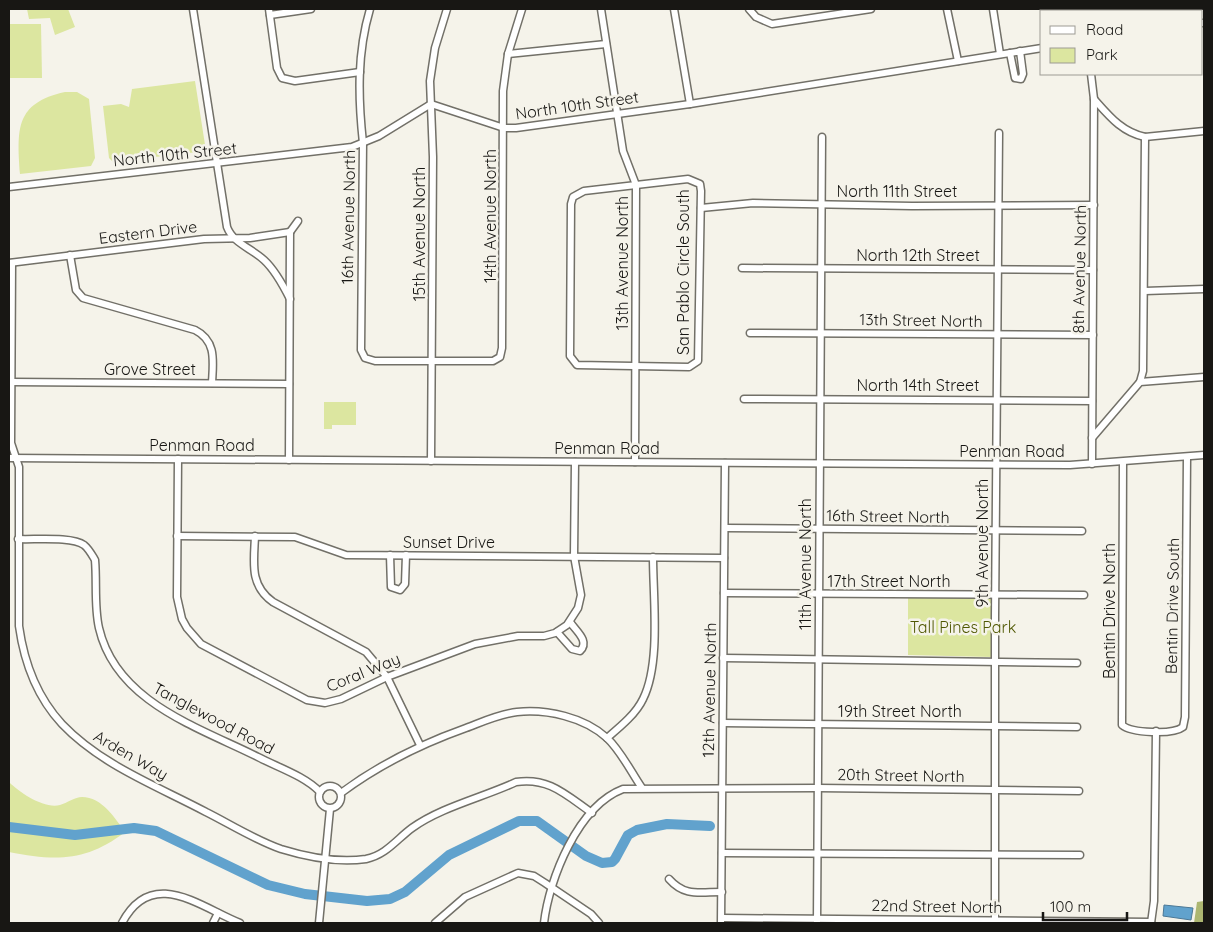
<svg xmlns="http://www.w3.org/2000/svg" width="1213" height="932" viewBox="0 0 1213 932" font-family="Quicksand,sans-serif">
<style>
.green{fill:#dce6a0}
.forest{fill:#acb671}
.water{fill:#61a2cd;stroke:#4b7896}
.lines{fill:none;stroke-linecap:round;stroke-linejoin:round}
.river{stroke:#61a2cd;stroke-width:10}
.minor-casing{stroke:#727068;stroke-width:9}
.minor{stroke:#fff;stroke-width:6}
.labels{text-anchor:middle;stroke-width:5;stroke-linejoin:round;paint-order:stroke}
.street-label{font-size:16px;fill:#181714;stroke:#f5f3ea}
.park-label{font-size:16px;fill:#505803;stroke:#f5f3ea}
</style>
<rect width="100%" height="100%" fill="#f5f3ea"/>
<g class="green">
<polygon points="27,9 68,9 75,27 55,35 50,18 29,19"/>
<polygon points="9,24 41,24 42,78 9,78"/>
<polygon points="195,81 206,151 113,162 109,158 103,106 121,104 129,107 132,89"/>
<path d="M65 92H77L89 99 95 158 91 166 20 174C17 129 15 103 65 92Z"/>
<polygon points="324,402 356,402 356,425 332,425 332,429 324,429"/>
<polygon points="993,597 992,657 908,655 908,598"/>
<path d="M9 782C20 793 44 809 60 805 67 803 75 797 82 797 102 797 115 818 125 832 86 862 55 861 9 852Z"/>
</g>
<polygon class="forest" points="1204,901 1204,923 1194,923 1197,902"/>
<polygon class="water" points="1164,905 1193,908 1191,920 1163,916"/>
<g class="lines">
<polyline class="river" points="9,827 75,835 134,828 156,831 268,885 305,894 367,901 390,899 405,892 449,855 519,821 537,821 586,856 602,863 612,862 615,859 628,835 637,830 667,824 710,826"/>
<defs>
<g id="minor">
<path d="M193 9 227 227C233 243 251 248 264 260 275 270 283 285 290 299"/>
<polyline points="269,9 277,68 282,78 295,81 360,72"/>
<path d="M370 9C357 53 358 97 363 143L361 350 365 358 375 361H493L500 357 502 348 503 91 508 54 522 9"/>
<polyline points="601,9 623,151 636,185 635,462"/>
<polyline points="674,9 690,104"/>
<polyline points="749,9 756,17 772,24 871,9"/>
<polyline points="947,9 958,61"/>
<polyline points="993,9 1000,54"/>
<polyline points="1084,9 1084,11"/>
<polyline points="1173,9 1174,11"/>
<polyline points="270,15 311,9"/>
<polyline points="1202,23 1204,23"/>
<polyline points="1010,53 1015,78 1021,79 1023,74 1020,51"/>
<polyline points="508,54 606,44"/>
<polyline points="1091,74 1094,99 1092,464"/>
<path d="M1094 99C1110 117 1122 132 1145 137L1204 131"/>
<polygon points="688,179 700,184 701,191 698,361 689,367 577,365 570,356 571,204 573,197 584,191"/>
<polyline points="9,187 352,147 379,136 431,104 504,128 516,128 690,104 1042,48"/>
<polyline points="701,208 753,203 912,206 1094,205"/>
<polyline points="290,232 298,221"/>
<path d="M70 255 76 290 83 298 195 330C217 341 213 362 212 383"/>
<polyline points="9,263 204,239 250,238 290,232"/>
<path d="M12 263 11 443 19 467V626C24 662 37 697 62 724 101 765 157 786 206 812 230 824 255 840 281 849 307 857 339 863 366 859 386 855 397 839 412 828 441 807 484 797 516 782 549 777 566 795 592 813"/>
<polyline points="742,268 1093,270"/>
<polyline points="1145,291 1204,289"/>
<polyline points="750,333 1093,335"/>
<polyline points="11,382 289,384"/>
<polyline points="1140,382 1143,371 1145,137"/>
<polyline points="744,399 1092,401"/>
<polyline points="1092,438 1140,382 1204,377"/>
<polyline points="9,458 1070,465 1204,455"/>
<polyline points="178,459 177,597 182,619 187,628 201,644 307,700 325,703 341,699 387,677 475,644 518,636 544,636 555,633 567,625 578,608 581,595 574,556 575,462"/>
<polyline points="289,460 290,232"/>
<polyline points="431,461 433,157 430,81 435,48 447,9"/>
<path d="M1123 462 1122 725C1131 733 1173 735 1183 727L1185 717 1187 457"/>
<polyline points="725,528 1082,531"/>
<polyline points="177,536 295,537 346,555 724,558"/>
<path d="M255 536C254 562 249 585 273 602L366 652 387 677 420 745"/>
<path d="M18 539C33 540 72 536 84 545 89 549 92 555 95 560 97 583 94 606 99 628 116 702 198 727 258 757 277 767 305 776 320 792"/>
<polyline points="390,555 391,587 400,590 405,584 406,555"/>
<polyline points="724,593 1084,595"/>
<path d="M557 632 572 649 580 651C590 641 576 631 570 622"/>
<polyline points="723,658 1077,663"/>
<polyline points="723,723 1077,727"/>
<path d="M607 738C620 727 636 714 643 699 661 663 653 598 653 557"/>
<circle cx="330" cy="797" r="11"/>
<path d="M341 793C380 764 421 744 466 728 482 722 499 714 517 712 547 709 584 717 607 738 621 751 631 772 642 788"/>
<polyline points="722,853 1080,855"/>
<path d="M669 879C685 897 699 892 722 892"/>
<polyline points="722,918 1151,922"/>
<path d="M122 923C152 866 200 907 240 923"/>
<polyline points="213,923 218,913"/>
<polyline points="319,923 330,809"/>
<polyline points="435,923 465,897 518,873 534,876 545,883 591,914 599,923"/>
<path d="M544 923C549 879 578 806 623 789L818 788 1079 791"/>
<polyline points="721,923 725,463"/>
<polyline points="817,923 822,137"/>
<polyline points="995,923 995,617 999,133"/>
<polyline points="1151,923 1154,901 1156,731"/>
</g>
</defs>
<use href="#minor" class="minor-casing"/>
<use href="#minor" class="minor"/>
</g>
<g class="labels">
<g class="street-label">
<text transform="translate(577 105) rotate(-8)" y="6">North 10th Street</text>
<text transform="translate(175 154) rotate(-6)" y="6">North 10th Street</text>
<text x="897" y="197">North 11th Street</text>
<text transform="translate(490 216) rotate(-90)" y="6">14th Avenue North</text>
<text transform="translate(348 217) rotate(-89)" y="6">16th Avenue North</text>
<text transform="translate(148 232) rotate(-7)" y="6">Eastern Drive</text>
<text transform="translate(419 234) rotate(-90)" y="6">15th Avenue North</text>
<text x="918" y="261">North 12th Street</text>
<text transform="translate(622 263) rotate(-90)" y="6">13th Avenue North</text>
<text transform="translate(1079 269) rotate(-89)" y="6">8th Avenue North</text>
<text transform="translate(683 272) rotate(-90)" y="6">San Pablo Circle South</text>
<text transform="translate(921 320) rotate(1)" y="6">13th Street North</text>
<text x="150" y="375">Grove Street</text>
<text x="918" y="391">North 14th Street</text>
<text x="202" y="451">Penman Road</text>
<text x="607" y="454">Penman Road</text>
<text x="1012" y="457">Penman Road</text>
<text transform="translate(888 516) rotate(1)" y="6">16th Street North</text>
<text x="449" y="548">Sunset Drive</text>
<text transform="translate(982 543) rotate(-90)" y="6">9th Avenue North</text>
<text transform="translate(805 564) rotate(-90)" y="6">11th Avenue North</text>
<text x="889" y="587">17th Street North</text>
<text transform="translate(1172 606) rotate(-89)" y="6">Bentin Drive South</text>
<text transform="translate(1109 611) rotate(-90)" y="6">Bentin Drive North</text>
<text transform="translate(363 672) rotate(-22)" y="6">Coral Way</text>
<text transform="translate(709 690) rotate(-89)" y="6">12th Avenue North</text>
<text x="900" y="717">19th Street North</text>
<text transform="translate(214 718) rotate(28)" y="6">Tanglewood Road</text>
<text transform="translate(131 755) rotate(30)" y="6">Arden Way</text>
<text transform="translate(901 775) rotate(1)" y="6">20th Street North</text>
<text transform="translate(937 906) rotate(1)" y="6">22nd Street North</text>
</g>
<g class="park-label">
<text x="963" y="633">Tall Pines Park</text>
</g>
</g>
<rect width="1213" height="932" fill="none" stroke="#181714" stroke-width="20"/>
<rect x="1040" y="10" width="162" height="65" fill="#f5f3ea" stroke="#9d9b94"/>
<rect x="1050" y="26" width="25" height="8" fill="#ffffff" stroke="#9d9b94"/>
<text x="1086" y="35" font-size="15" fill="#181714">Road</text>
<rect x="1050" y="48" width="25" height="15" fill="#dce6a0" stroke="#9d9b94"/>
<text x="1086" y="60" font-size="15" fill="#181714">Park</text>
<path d="M1043 912v8h84v-8" fill="none" stroke="#181714" stroke-width="2.5"/>
<text x="1050" y="912" font-size="15" fill="#181714" stroke="#f5f3ea" stroke-width="4" paint-order="stroke">100 m</text>
</svg>
